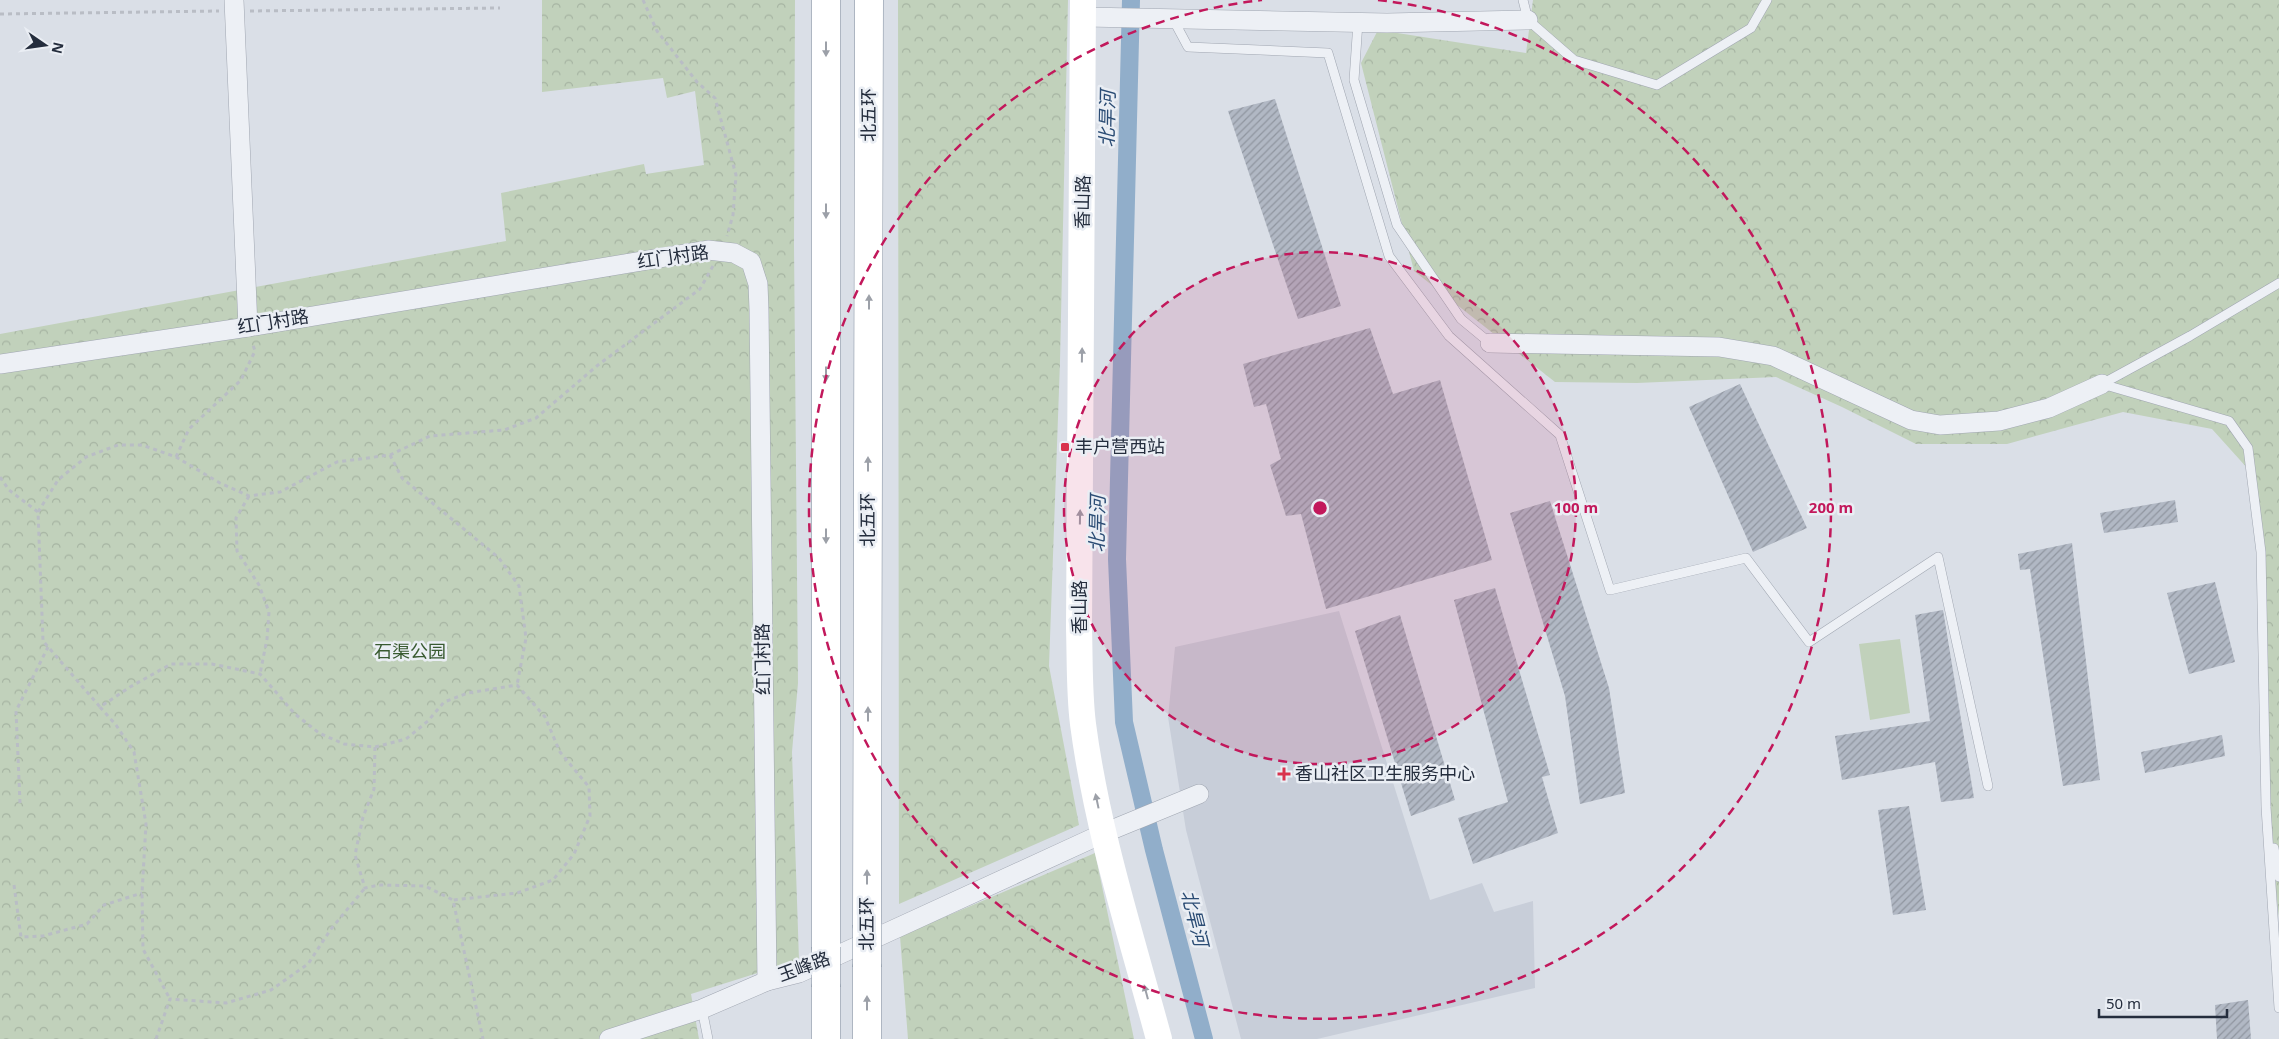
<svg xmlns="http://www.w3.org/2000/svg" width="2279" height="1039" viewBox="0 0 2279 1039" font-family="'Noto Sans','Noto Sans SC',sans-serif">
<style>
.built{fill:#c8ced9}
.forest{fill:url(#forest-crowns)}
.garden{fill:#c1d1bb}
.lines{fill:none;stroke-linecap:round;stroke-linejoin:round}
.canal{stroke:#91aeca;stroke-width:18}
.building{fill:url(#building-hatch)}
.lane-casing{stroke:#a0a6b1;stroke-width:10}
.street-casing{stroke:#a0a6b1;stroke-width:20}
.highway-casing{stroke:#818d9e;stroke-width:29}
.path{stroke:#b9bdc5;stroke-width:3;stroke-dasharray:4 4;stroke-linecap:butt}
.lane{stroke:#edf0f5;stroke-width:9}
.street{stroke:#edf0f5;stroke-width:19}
.secondary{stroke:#fff;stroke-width:26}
.highway{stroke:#fff;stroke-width:28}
.highway-bridge-casing{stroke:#818d9e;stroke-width:29;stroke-linecap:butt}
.highway-bridge{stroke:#fff;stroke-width:28}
.oneway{fill:#9ca0a8}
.ring{fill:none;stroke:#c2185b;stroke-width:2.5;stroke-dasharray:9 6}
.poi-dot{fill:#d9324c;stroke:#eaeef4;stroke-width:2}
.labels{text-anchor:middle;stroke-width:5;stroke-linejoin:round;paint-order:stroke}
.street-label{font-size:18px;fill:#242d3d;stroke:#eaeef4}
.poi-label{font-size:18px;fill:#242d3d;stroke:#eaeef4;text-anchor:start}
.park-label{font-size:18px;fill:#385a30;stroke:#eaeef4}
.water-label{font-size:19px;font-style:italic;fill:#2b4c74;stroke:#eaeef4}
.centre{fill:#c2185b;stroke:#eaeef4;stroke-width:2.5}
.ring-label{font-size:15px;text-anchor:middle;font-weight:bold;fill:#c2185b;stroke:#eaeef4;stroke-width:5;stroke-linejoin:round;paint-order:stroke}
</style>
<defs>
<pattern id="forest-crowns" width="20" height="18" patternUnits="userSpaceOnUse" patternTransform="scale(1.25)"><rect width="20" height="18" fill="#c1d1bb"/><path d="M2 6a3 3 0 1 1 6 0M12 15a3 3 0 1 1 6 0" fill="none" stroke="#a6b4a2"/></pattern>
<pattern id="building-hatch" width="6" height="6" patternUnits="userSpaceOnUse" patternTransform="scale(1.25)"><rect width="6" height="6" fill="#b1b8c4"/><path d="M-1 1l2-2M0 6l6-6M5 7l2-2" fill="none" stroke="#9096a0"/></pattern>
</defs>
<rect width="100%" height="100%" fill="#dadfe7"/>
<polygon class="built" points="1339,611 1430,900 1482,883 1494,912 1533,901 1535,988 1317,1039 1241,1039 1186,830 1168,717 1175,647"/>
<g class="forest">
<polygon points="542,0 795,0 794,245 798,683 792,752 799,960 691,994 699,1039 0,1039 0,334 506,241 501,193 644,164 646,174 704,165 695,91 667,98 663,78 542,92"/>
<polygon points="898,0 1068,0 1060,362 1049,666 1079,825 899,904"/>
<polygon points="1533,0 2279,0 2279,917 2266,807 2261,552 2249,470 2212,429 2123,412 2007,444 1916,444 1842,407 1776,377 1637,383 1555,382 1414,271 1361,63 1378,30 1526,53"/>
<polygon points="1095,853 1134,1039 908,1039 900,936"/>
</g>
<polygon class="garden" points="1900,639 1910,713 1870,720 1859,644"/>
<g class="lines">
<polyline class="canal" points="1131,0 1117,559 1124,722 1154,850 1204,1039"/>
</g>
<g class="building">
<polygon points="1275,99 1341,306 1298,319 1228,111"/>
<polygon points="1370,328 1393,394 1440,380 1492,560 1326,609 1301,514 1286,516 1270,465 1281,459 1266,404 1254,407 1243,364"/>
<polygon points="1740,384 1807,528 1753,552 1689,407"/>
<polygon points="2175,500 2178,522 2104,533 2100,513"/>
<polygon points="1550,501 1609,688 1625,793 1580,804 1565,696 1510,513"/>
<polygon points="2072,543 2100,780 2063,786 2030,569 2020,570 2018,554"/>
<polygon points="2215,582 2235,662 2189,674 2167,593"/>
<polygon points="1495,588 1550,775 1542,777 1558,833 1473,864 1458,818 1508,802 1454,600"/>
<polygon points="1943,610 1974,798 1941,802 1935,762 1842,780 1835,736 1930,721 1915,615"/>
<polygon points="1400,615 1455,800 1411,816 1355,631"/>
<polygon points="2222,735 2225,756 2145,773 2141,752"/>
<polygon points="1909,806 1926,910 1893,915 1878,810"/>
<polygon points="2248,1000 2251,1039 2217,1039 2215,1005"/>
</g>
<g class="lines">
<defs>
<g id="lane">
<polyline points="1523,0 1528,20 1574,60 1657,85 1751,28 1767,0"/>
<polyline points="1173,19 1188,47 1328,53 1389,256 1449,336 1560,435 1610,590 1746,558 1809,642 1938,557 1988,786"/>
<polyline points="1358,22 1354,80 1397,225 1461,319 1490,343"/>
<polyline points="2279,283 2190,336 2102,384 2229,421 2248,448 2261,552 2266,807 2279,1008"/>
<polyline points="2274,848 2279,877"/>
<polyline points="702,1009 708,1039"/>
</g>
<g id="street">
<polyline points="234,0 248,327"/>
<polyline points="1085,17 1387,23 1528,20"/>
<polyline points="1490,343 1719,347 1773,356 1911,420 1940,425 1999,421 2049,408 2102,384"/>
<polyline points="0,364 248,327 708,250 734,253 751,262 758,284 759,310 767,981"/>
<polyline points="609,1039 702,1009 767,981 799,973 1104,833 1199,794"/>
</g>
<g id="highway">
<polyline points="826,0 826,947"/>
<polyline points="867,925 869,0"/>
<polyline points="826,987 826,1039"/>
<polyline points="867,1039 867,967"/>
</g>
</defs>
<use href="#lane" class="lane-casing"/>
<use href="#street" class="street-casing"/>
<use href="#highway" class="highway-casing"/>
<g class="path">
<polyline points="643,0 657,31 697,82 715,98 736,175 733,215 727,236"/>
<polyline points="250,11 500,8"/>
<polyline points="0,14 219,11"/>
<polyline points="390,455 402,478 499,558 519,586 526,638 517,685"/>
<polyline points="176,457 189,429 241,380 255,351 252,342"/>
<polyline points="0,477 9,490 38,512 43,641 100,707 130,687 171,664 212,664 260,674 295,714 319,733 344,744 375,747 406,739 428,721 444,702 468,693 517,685 545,717 560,752 589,787 590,816 574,854 553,880 517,893 453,900 483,1039"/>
<polyline points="249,496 236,518 237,551 259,585 269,612 267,639 260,674"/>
<polyline points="38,512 58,480 86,457 118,445 142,445 176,457 220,483 249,496 280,492 337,462 390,455 430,436 504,430 536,418 598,365 700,289 713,266"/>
<polyline points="100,707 116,725 134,752 146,824 142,893 143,949 170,999"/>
<polyline points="375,747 374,789 363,817 355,855 365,888 379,885 425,886 453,900"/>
<polyline points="20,803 16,711 48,647"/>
<polyline points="14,885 21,937 43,936 87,924 104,905 142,893"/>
<polyline points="156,1039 170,999 226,1003 271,990 308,964 331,929 365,888"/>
</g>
<use href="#lane" class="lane"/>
<use href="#street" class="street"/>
<path class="secondary" d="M1083 0 1079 628C1080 660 1079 692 1083 724 1097 831 1131 935 1159 1039"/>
<use href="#highway" class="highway"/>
<defs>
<g id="highway-bridge">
<polyline points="826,947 826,987"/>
<polyline points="867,967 867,925"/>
</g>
</defs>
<use href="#highway-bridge" class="highway-bridge-casing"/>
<use href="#highway-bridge" class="highway-bridge"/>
</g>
<defs><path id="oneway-solid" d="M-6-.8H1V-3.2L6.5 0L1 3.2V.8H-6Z" transform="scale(1.25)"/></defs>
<g class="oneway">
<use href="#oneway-solid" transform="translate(826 49) rotate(90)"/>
<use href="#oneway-solid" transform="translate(826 211) rotate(90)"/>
<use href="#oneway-solid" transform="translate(869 302) rotate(-90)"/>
<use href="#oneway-solid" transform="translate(1082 355) rotate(-89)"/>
<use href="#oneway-solid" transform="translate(826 374) rotate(90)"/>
<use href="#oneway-solid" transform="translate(868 464) rotate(-90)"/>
<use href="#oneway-solid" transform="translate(1080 517) rotate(-89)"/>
<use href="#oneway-solid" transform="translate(826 536) rotate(90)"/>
<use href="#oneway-solid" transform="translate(868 714) rotate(-90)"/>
<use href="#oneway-solid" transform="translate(1097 801) rotate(-102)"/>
<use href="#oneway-solid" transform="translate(867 877) rotate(-90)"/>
<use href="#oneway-solid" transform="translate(1146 992) rotate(-105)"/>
<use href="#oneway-solid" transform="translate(867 1003) rotate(-90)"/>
</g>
<circle cx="1320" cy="508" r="256" fill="#c2185b" fill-opacity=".12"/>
<g class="ring">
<circle cx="1320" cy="508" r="256"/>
<path d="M1378 0A511 511 0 1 1 1262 0"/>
</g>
<g class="poi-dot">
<rect x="1060" y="442" width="10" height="10" rx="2.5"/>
<path d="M1281.5 766.5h5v5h5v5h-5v5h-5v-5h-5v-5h5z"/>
</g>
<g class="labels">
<g class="street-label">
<text transform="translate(869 115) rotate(-90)" y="6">北五环</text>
<text transform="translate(1083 202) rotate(-89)" y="6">香山路</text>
<text transform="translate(673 257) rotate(-8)" y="6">红门村路</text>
<text transform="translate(273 322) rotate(-9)" y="6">红门村路</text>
<text transform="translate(868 520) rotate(-90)" y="6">北五环</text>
<text transform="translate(1080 607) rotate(-90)" y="6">香山路</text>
<text transform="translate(763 659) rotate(-91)" y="6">红门村路</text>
<text transform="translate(867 924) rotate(-90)" y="6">北五环</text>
<text transform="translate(804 967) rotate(-20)" y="6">玉峰路</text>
</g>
<g class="poi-label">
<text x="1075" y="453">丰户营西站</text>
<text x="1295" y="780">香山社区卫生服务中心</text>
</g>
<g class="park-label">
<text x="410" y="658">石渠公园</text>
</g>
<g class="water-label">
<text transform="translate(1107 119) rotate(-89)" y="7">北旱河</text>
<text transform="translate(1097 524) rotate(-89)" y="7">北旱河</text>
<text transform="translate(1195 918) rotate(76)" y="7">北旱河</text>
</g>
</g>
<circle cx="1320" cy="508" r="8" class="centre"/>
<g class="ring-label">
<text x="1576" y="513">100 m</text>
<text x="1831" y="513">200 m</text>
</g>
<g transform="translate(45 45) rotate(103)" stroke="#eaeef4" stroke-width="4" paint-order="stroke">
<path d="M0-4L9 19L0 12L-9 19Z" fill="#242d3d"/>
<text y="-8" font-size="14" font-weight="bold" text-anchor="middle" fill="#242d3d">N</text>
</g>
<path d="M2099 1009v8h128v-8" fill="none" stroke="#242d3d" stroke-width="2.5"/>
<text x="2106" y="1009" font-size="15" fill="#242d3d" stroke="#eaeef4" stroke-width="4" paint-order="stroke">50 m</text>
</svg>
